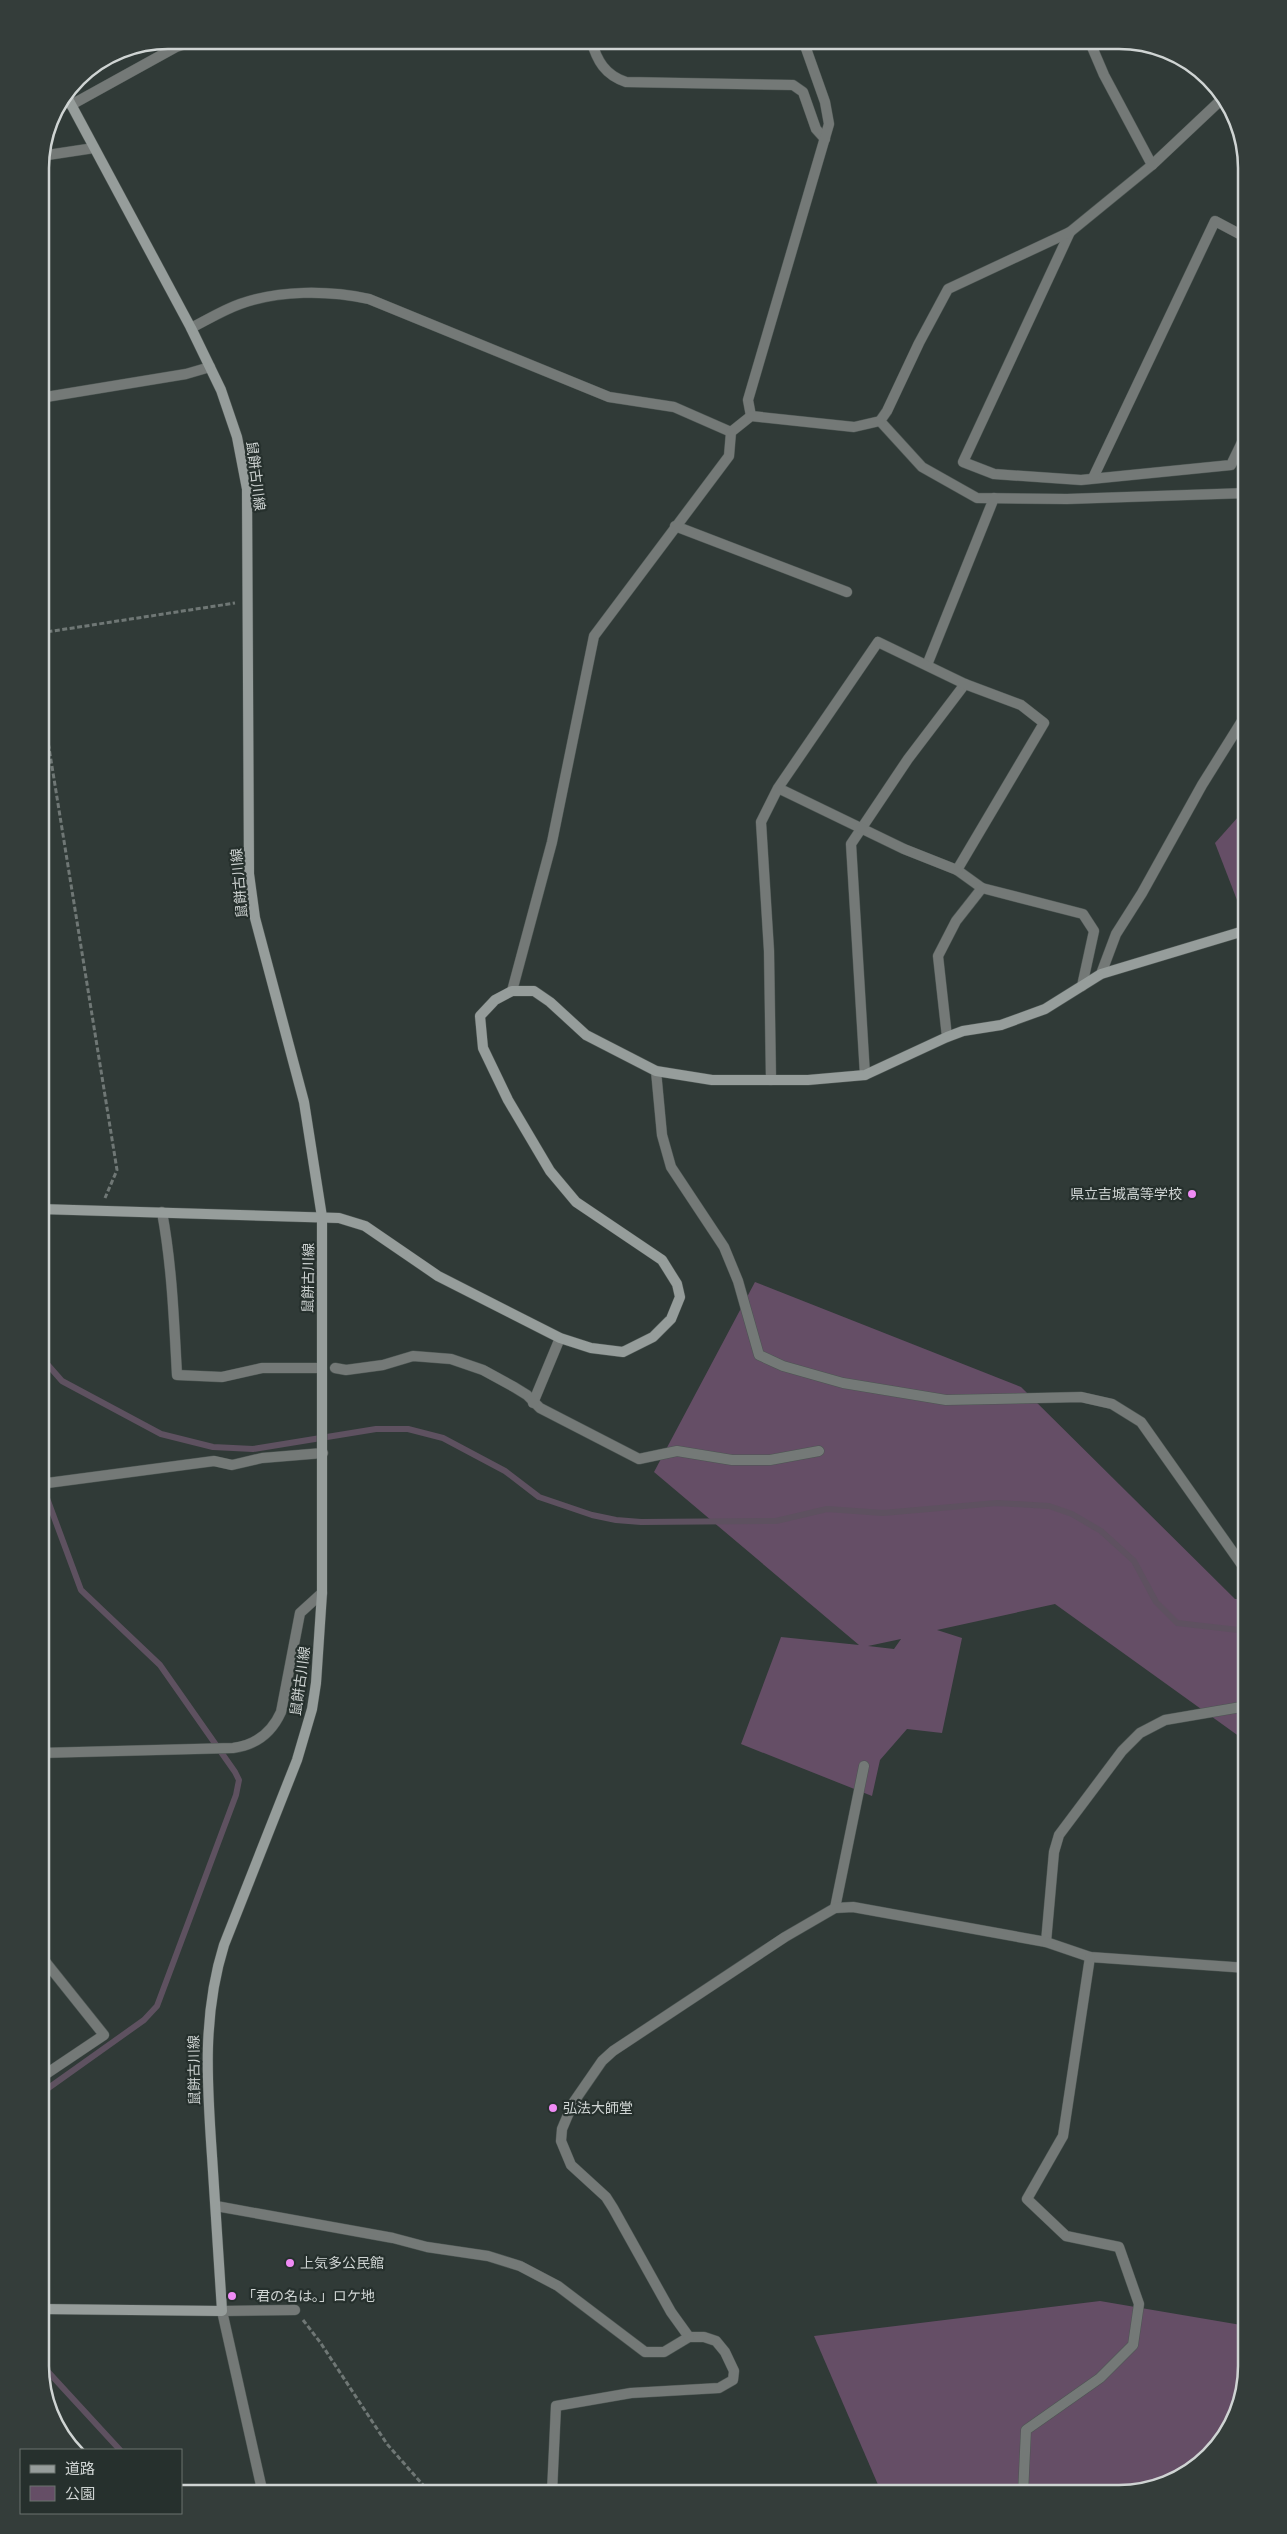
<svg xmlns="http://www.w3.org/2000/svg" width="1287" height="2534" viewBox="0 0 1287 2534" font-family="Georgia,'Noto Sans JP',serif">
<style>
.green{fill:#654e66;fill-rule:evenodd}
.lines{fill:none;stroke-linecap:round;stroke-linejoin:round}
.stream{stroke:#5e5160;stroke-width:6}
.lane-casing{stroke:#4d5653;stroke-width:11}
.street-casing{stroke:#4d5653;stroke-width:11}
.secondary-casing{stroke:#4d5653;stroke-width:11}
.path{stroke:#6f7775;stroke-width:3;stroke-dasharray:5 2.5;stroke-linecap:butt}
.lane{stroke:#747977;stroke-width:10}
.street{stroke:#747977;stroke-width:10}
.secondary{stroke:#969d9b;stroke-width:10}
.poi-dot{fill:#f08bf5;stroke:#26302d;stroke-width:2}
.labels{text-anchor:middle;stroke-width:4.5;stroke-linejoin:round;paint-order:stroke}
.street-label{font-size:14px;fill:#cfd4d3;stroke:#26302d}
.poi-label{font-size:14px;fill:#cfd4d3;stroke:#26302d;text-anchor:start}
.rim{fill:none;stroke:#cfd4d3;stroke-width:2.5}
</style>
<rect width="100%" height="100%" fill="#303a37"/>
<g class="green">
<polygon points="1247,807 1247,902 1237,900 1215,843"/>
<path d="M755 1282 1021 1387 1235 1599H1247V1742L1055 1604 937 1630 962 1638 942 1733 907 1729 880 1760 872 1796 741 1744 781 1637 859 1645 654 1472ZM901 1639 894 1649 868 1646Z"/>
<polygon points="1100,2301 1247,2326 1247,2367 1225,2437 1168,2484 1119,2494 882,2494 814,2336"/>
</g>
<g class="lines">
<g class="stream">
<polyline points="40,1356 62,1381 161,1434 213,1447 253,1449 376,1429 408,1429 443,1438 505,1471 539,1497 592,1515 616,1520 641,1522 776,1521 827,1509 883,1513 997,1503 1049,1506 1072,1514 1101,1531 1134,1561 1156,1602 1177,1623 1247,1631"/>
<polyline points="40,2094 144,2020 157,2006 236,1795 239,1780 235,1772 160,1665 81,1590 41,1482"/>
<polyline points="40,2363 120,2450"/>
</g>
<defs>
<g id="lane">
<path d="M162 1212C172 1266 174 1320 177 1375L222 1377 262 1368H321"/>
<polyline points="335,1368 346,1370 383,1365 413,1356 451,1359 483,1370 514,1387 527,1395 540,1408 639,1459 677,1451 732,1460 770,1460 819,1451"/>
<polyline points="533,1403 560,1338"/>
</g>
<g id="street">
<path d="M591 40C597 61 605 75 626 82L793 85 803 92 816 129 825 139"/>
<polyline points="1089,40 1104,75 1152,165"/>
<polyline points="71,105 176,47 197,40"/>
<polyline points="41,156 94,148"/>
<polyline points="1070,232 963,462 994,474 1081,480 1231,465 1247,432"/>
<path d="M191 328C207 320 223 310 240 304 279 290 328 290 369 299L609 397 674 407 731 432"/>
<polyline points="40,398 186,374 210,367"/>
<polyline points="751,416 748,400 829,124 825,102 803,40"/>
<polyline points="880,421 922,467 977,498 1067,499 1247,493"/>
<polyline points="1093,478 1215,221 1247,238"/>
<polyline points="675,526 847,592"/>
<polyline points="927,665 994,498"/>
<polyline points="957,870 982,888 1083,914 1094,931 1082,986"/>
<polyline points="1101,974 1116,934 1142,893 1202,785 1247,713"/>
<polyline points="512,991 552,842 594,636 729,456 731,432 751,416 854,427 880,421 887,411 919,343 948,289 1070,232 1152,165 1222,99"/>
<polyline points="947,1037 938,956 956,921 982,888"/>
<polyline points="656,1071 662,1135 671,1167 724,1247 738,1281 759,1355 783,1366 843,1383 946,1400 1081,1397 1112,1404 1141,1422 1247,1572"/>
<polyline points="865,1075 851,844 908,759 965,684"/>
<polyline points="771,1080 769,951 761,822 778,788 878,642 965,684 1021,705 1044,723 957,870 904,849 778,788"/>
<polyline points="40,1484 214,1461 232,1465 262,1458 323,1453"/>
<path d="M40 1753 233 1748C256 1745 272 1732 281 1712L300 1613 322 1593"/>
<polyline points="835,1908 864,1766"/>
<polyline points="1046,1942 1054,1852 1059,1835 1122,1751 1140,1733 1165,1720 1247,1706"/>
<polyline points="40,2078 104,2035 40,1955"/>
<polyline points="216,2206 393,2238 427,2247 488,2256 520,2266 558,2286 645,2352 664,2352 689,2337 704,2337 716,2341 725,2352 734,2371 733,2380 719,2388 631,2393 556,2406 552,2492"/>
<polyline points="689,2337 671,2312 613,2208 606,2197 571,2165 561,2141 562,2129 573,2103 602,2061 613,2051 785,1937 835,1908 853,1907 1046,1942 1090,1957 1247,1968"/>
<polyline points="263,2494 222,2311 295,2310"/>
<polyline points="1023,2494 1026,2430 1100,2378 1133,2345 1139,2304 1119,2247 1066,2236 1027,2199 1063,2136 1090,1957"/>
</g>
<g id="secondary">
<polyline points="40,1209 339,1218 365,1226 438,1276 560,1338 591,1348 623,1352 653,1337 671,1319 680,1297 677,1284 662,1260 576,1202 550,1171 508,1100 483,1048 480,1016 495,1000 512,991 534,991 550,1002 586,1035 656,1071 712,1080 808,1080 865,1075 947,1037 963,1031 1001,1025 1045,1009 1101,974 1247,930"/>
<path d="M40 2309 222 2311C219 2259 215 2207 212 2156 207 2084 202 2015 224 1945L297 1760 312 1709 316 1683 322 1593V1217L304 1102 255 918 249 874 247 489 237 437 221 390 191 328 66 95"/>
</g>
</defs>
<use href="#lane" class="lane-casing"/>
<use href="#street" class="street-casing"/>
<use href="#secondary" class="secondary-casing"/>
<g class="path">
<polyline points="40,633 235,603"/>
<polyline points="40,692 117,1170 105,1198"/>
<polyline points="303,2320 320,2342 387,2444 431,2494"/>
</g>
<use href="#lane" class="lane"/>
<use href="#street" class="street"/>
<use href="#secondary" class="secondary"/>
</g>
<g class="poi-dot">
<circle cx="1192" cy="1194" r="5"/>
<circle cx="553" cy="2108" r="5"/>
<circle cx="290" cy="2263" r="5"/>
<circle cx="232" cy="2296" r="5"/>
</g>
<g class="labels">
<g class="street-label">
<text transform="translate(256 476) rotate(83)" y="5">鼠餅古川線</text>
<text transform="translate(239 883) rotate(-95)" y="5">鼠餅古川線</text>
<text transform="translate(308 1278) rotate(-89)" y="5">鼠餅古川線</text>
<text transform="translate(300 1681) rotate(-82)" y="5">鼠餅古川線</text>
<text transform="translate(194 2070) rotate(-91)" y="5">鼠餅古川線</text>
</g>
<g class="poi-label">
<text x="1182" y="1199" text-anchor="end">県立吉城高等学校</text>
<text x="563" y="2113">弘法大師堂</text>
<text x="300" y="2268">上気多公民館</text>
<text x="242" y="2301">「君の名は。」ロケ地</text>
</g>
</g>
<path d="M0 0H1287V2534H0ZM168 49H1119A119 119 0 0 1 1238 168V2366A119 119 0 0 1 1119 2485H168A119 119 0 0 1 49 2366V168A119 119 0 0 1 168 49Z" fill="#343d3a" fill-rule="evenodd"/>
<path class="rim" d="M168 49H1119A119 119 0 0 1 1238 168V2366A119 119 0 0 1 1119 2485H168A119 119 0 0 1 49 2366V168A119 119 0 0 1 168 49Z"/>
<rect x="20" y="2449" width="162" height="65" fill="#26302d" stroke="#6a726f"/>
<rect x="30" y="2465" width="25" height="8" fill="#969d9b" stroke="#6a726f"/>
<text x="65" y="2474" font-size="15" fill="#cfd4d3">道路</text>
<rect x="30" y="2486" width="25" height="15" fill="#654e66" stroke="#6a726f"/>
<text x="65" y="2499" font-size="15" fill="#cfd4d3">公園</text>
</svg>
